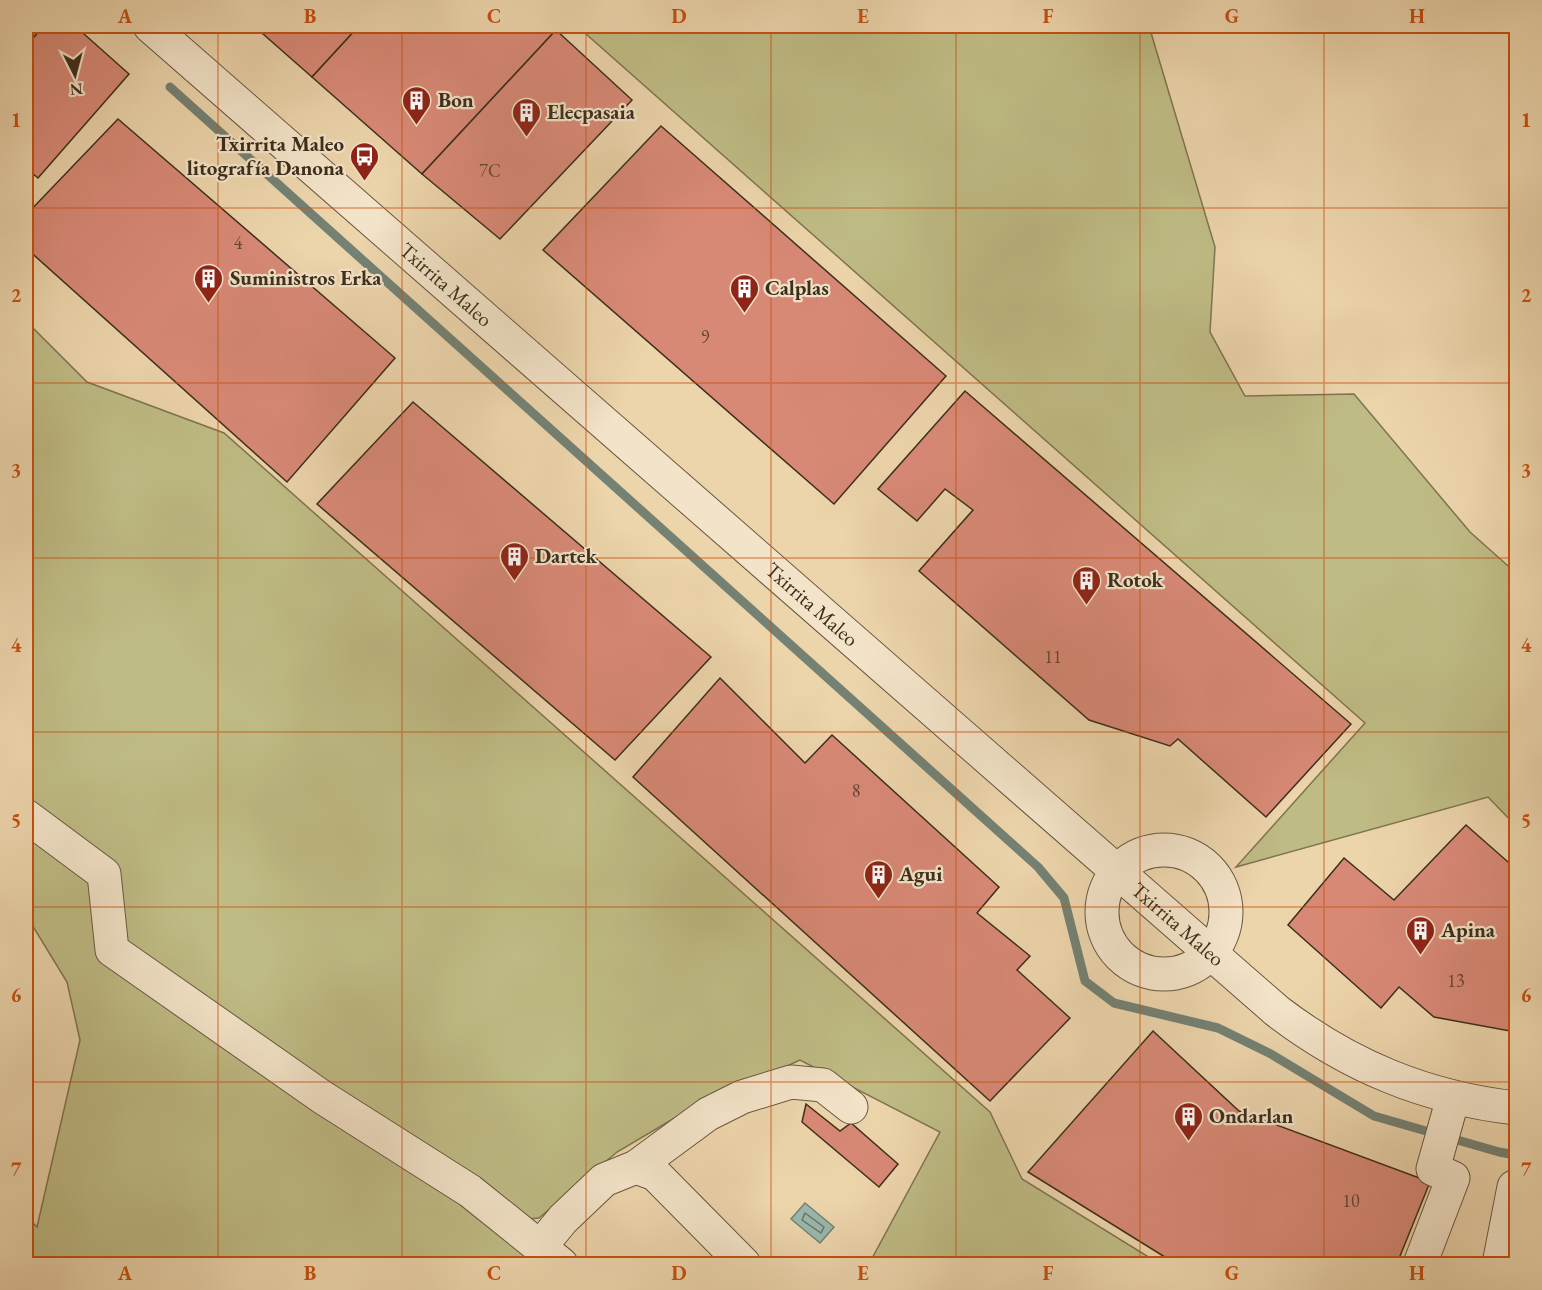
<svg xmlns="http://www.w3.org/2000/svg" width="1542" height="1290" viewBox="0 0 1542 1290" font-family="'EB Garamond',serif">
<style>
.green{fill:#bfbb84;stroke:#7e7450;stroke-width:1.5}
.water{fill:#99b8ad;stroke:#748173;stroke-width:1.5}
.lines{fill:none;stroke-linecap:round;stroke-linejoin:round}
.shore{stroke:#6a7364;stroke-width:1.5}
.stream{stroke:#748173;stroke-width:9}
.building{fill:#d88976;stroke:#3c2e1c;stroke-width:1.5}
.minor-casing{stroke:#685840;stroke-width:35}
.minor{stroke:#f3e3c8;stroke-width:33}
.grid{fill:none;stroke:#c6500f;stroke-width:1.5;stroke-opacity:0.55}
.labels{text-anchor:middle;stroke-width:4.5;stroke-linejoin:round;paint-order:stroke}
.number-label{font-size:18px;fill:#634532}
.poi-label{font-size:21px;font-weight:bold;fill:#3c2e1c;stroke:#f3e3c8;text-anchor:start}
.street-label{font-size:21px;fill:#3c2e1c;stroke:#f3e3c8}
.neatline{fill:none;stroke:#c6500f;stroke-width:2}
.grid-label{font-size:20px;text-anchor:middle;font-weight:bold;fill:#c6500f}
</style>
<rect width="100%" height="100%" fill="#ecd4ab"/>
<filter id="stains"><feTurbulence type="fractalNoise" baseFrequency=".00333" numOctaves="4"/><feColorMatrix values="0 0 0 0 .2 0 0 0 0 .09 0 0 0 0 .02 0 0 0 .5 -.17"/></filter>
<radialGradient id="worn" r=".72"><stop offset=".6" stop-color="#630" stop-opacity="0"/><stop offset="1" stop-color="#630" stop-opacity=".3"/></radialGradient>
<g class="green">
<polygon points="577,26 1149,26 1215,247 1210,332 1245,396 1354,394 1470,532 1516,573 1516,826 1488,797 1236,867 1365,723"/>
<polygon points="26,321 87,382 224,433 990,1112 1022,1179 1160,1264 869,1264 940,1132 800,1060 678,1116 617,1152 539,1218 487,1223 539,1264 26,1264 26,1216 37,1227 80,1040 67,982 26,915"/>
</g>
<polygon class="water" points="805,1203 834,1227 820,1243 791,1219"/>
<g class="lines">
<polygon class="shore" points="805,1213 824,1227 821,1233 802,1220"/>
<polyline class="stream" points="170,87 1038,867 1064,898 1085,981 1114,1003 1218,1028 1271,1054 1374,1116 1499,1152 1516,1155"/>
</g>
<g class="building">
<polygon points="26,26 44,26 26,46"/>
<polygon points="44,26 75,26 129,74 38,178 26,168 26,46"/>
<polygon points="254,26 359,26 312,77"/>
<polygon points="359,26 551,26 556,30 422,174 312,77"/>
<polygon points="556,30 632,100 500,239 422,174"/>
<polygon points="118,119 395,358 287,482 26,248 26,215"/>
<polygon points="661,126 946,376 834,504 543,250"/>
<polygon points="965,391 1351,724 1266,817 1178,739 1170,746 1089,720 919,571 973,510 945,489 917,521 878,489"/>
<polygon points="413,402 711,657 615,760 317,504"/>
<polygon points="720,678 805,763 832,735 999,887 977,913 1030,956 1017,970 1070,1018 990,1101 633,777"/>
<polygon points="1466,825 1516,869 1516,1026 1510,1031 1434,1017 1399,987 1381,1008 1288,925 1344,858 1394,900"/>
<polygon points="1153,1031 1239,1111 1430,1182 1398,1261 1344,1262 1341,1264 1176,1264 1028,1172"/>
<polygon points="806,1104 840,1131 851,1123 898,1164 879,1187 802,1122"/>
</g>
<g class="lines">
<defs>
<g id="minor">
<path id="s1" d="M150 26 1277 1011C1349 1066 1426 1098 1516 1108"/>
<polyline points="26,816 104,874 112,950 322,1097 470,1191 561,1264"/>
<circle cx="1164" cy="912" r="62"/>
<polyline points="636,1167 655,1174 744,1264"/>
<polyline points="540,1247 563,1219 604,1180 636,1167 708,1114 742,1097 791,1082 823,1085 851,1107"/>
<polyline points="1420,1264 1453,1178 1433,1169 1453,1098"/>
<polyline points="1499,1264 1514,1187 1516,1186"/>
</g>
</defs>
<use href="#minor" class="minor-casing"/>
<use href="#minor" class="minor"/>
</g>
<path class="grid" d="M218 26V1264M402 26V1264M586 26V1264M771 26V1264M956 26V1264M1140 26V1264M1324 26V1264M26 208H1516M26 383H1516M26 558H1516M26 732H1516M26 907H1516M26 1082H1516"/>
<defs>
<symbol id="building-pin" viewBox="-11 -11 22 30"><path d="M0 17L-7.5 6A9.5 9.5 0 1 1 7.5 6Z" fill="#8f2418" stroke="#f3e3c8"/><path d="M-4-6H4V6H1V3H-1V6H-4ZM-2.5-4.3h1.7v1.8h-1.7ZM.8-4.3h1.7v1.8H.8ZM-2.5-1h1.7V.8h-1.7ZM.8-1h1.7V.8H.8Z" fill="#fff"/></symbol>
<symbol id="bus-pin" viewBox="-11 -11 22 30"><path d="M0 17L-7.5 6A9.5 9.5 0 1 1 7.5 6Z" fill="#8f2418" stroke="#f3e3c8"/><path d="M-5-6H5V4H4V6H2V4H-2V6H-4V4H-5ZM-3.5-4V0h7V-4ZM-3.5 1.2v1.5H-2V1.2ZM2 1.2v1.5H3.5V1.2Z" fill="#fff"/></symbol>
</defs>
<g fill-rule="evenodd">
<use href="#building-pin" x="400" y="84" width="33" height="45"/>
<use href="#building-pin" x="510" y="96" width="33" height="45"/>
<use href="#bus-pin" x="348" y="140" width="33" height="45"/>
<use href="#building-pin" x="192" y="262" width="33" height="45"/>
<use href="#building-pin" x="728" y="272" width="33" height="45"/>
<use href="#building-pin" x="498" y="540" width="33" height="45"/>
<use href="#building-pin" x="1070" y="564" width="33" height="45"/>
<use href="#building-pin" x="862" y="858" width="33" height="45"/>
<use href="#building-pin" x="1404" y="914" width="33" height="45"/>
<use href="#building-pin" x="1172" y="1100" width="33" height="45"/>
</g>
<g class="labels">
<g class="number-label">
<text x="490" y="177">7C</text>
<text x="238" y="249">4</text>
<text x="705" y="343">9</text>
<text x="1053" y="663">11</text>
<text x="856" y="797">8</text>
<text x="1456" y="987">13</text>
<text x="1351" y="1207">10</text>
</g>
<g class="poi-label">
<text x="438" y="107">Bon</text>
<text x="547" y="119">Elecpasaia</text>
<text x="344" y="151" text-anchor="end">Txirrita Maleo<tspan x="344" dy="24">litografía Danona</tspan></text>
<text x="230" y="285">Suministros Erka</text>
<text x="765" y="295">Calplas</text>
<text x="535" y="563">Dartek</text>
<text x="1107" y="587">Rotok</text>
<text x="899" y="881">Agui</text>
<text x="1441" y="937">Apina</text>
<text x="1209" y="1123">Ondarlan</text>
</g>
<g class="street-label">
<text dy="7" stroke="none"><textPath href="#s1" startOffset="393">Txirrita Maleo</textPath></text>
<text dy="7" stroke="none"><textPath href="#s1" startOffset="879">Txirrita Maleo</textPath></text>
<text dy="7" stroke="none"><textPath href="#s1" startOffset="1365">Txirrita Maleo</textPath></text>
</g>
</g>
<rect width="1542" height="1290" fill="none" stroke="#ecd4ab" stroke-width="66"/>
<g transform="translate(75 75) rotate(174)" stroke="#f3e3c8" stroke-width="4.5" paint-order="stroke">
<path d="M0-4.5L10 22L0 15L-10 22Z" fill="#3c2e1c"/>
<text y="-9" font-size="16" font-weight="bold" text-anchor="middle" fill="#3c2e1c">N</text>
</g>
<rect x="33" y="33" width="1476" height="1224" class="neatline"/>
<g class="grid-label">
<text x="125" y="23">A</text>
<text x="310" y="23">B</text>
<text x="494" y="23">C</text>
<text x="679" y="23">D</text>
<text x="863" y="23">E</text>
<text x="1048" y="23">F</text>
<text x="1232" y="23">G</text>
<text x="1417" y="23">H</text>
<text x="16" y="127">1</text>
<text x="1526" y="127">1</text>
<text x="16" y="302">2</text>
<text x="1526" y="302">2</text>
<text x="16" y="477">3</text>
<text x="1526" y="477">3</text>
<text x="16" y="652">4</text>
<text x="1526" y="652">4</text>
<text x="16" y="827">5</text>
<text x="1526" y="827">5</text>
<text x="16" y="1002">6</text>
<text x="1526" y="1002">6</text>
<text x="16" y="1176">7</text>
<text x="1526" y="1176">7</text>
<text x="125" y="1280">A</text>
<text x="310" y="1280">B</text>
<text x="494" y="1280">C</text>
<text x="679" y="1280">D</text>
<text x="863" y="1280">E</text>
<text x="1048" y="1280">F</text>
<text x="1232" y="1280">G</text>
<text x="1417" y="1280">H</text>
</g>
<rect width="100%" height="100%" filter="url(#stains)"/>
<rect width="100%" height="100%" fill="url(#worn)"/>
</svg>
